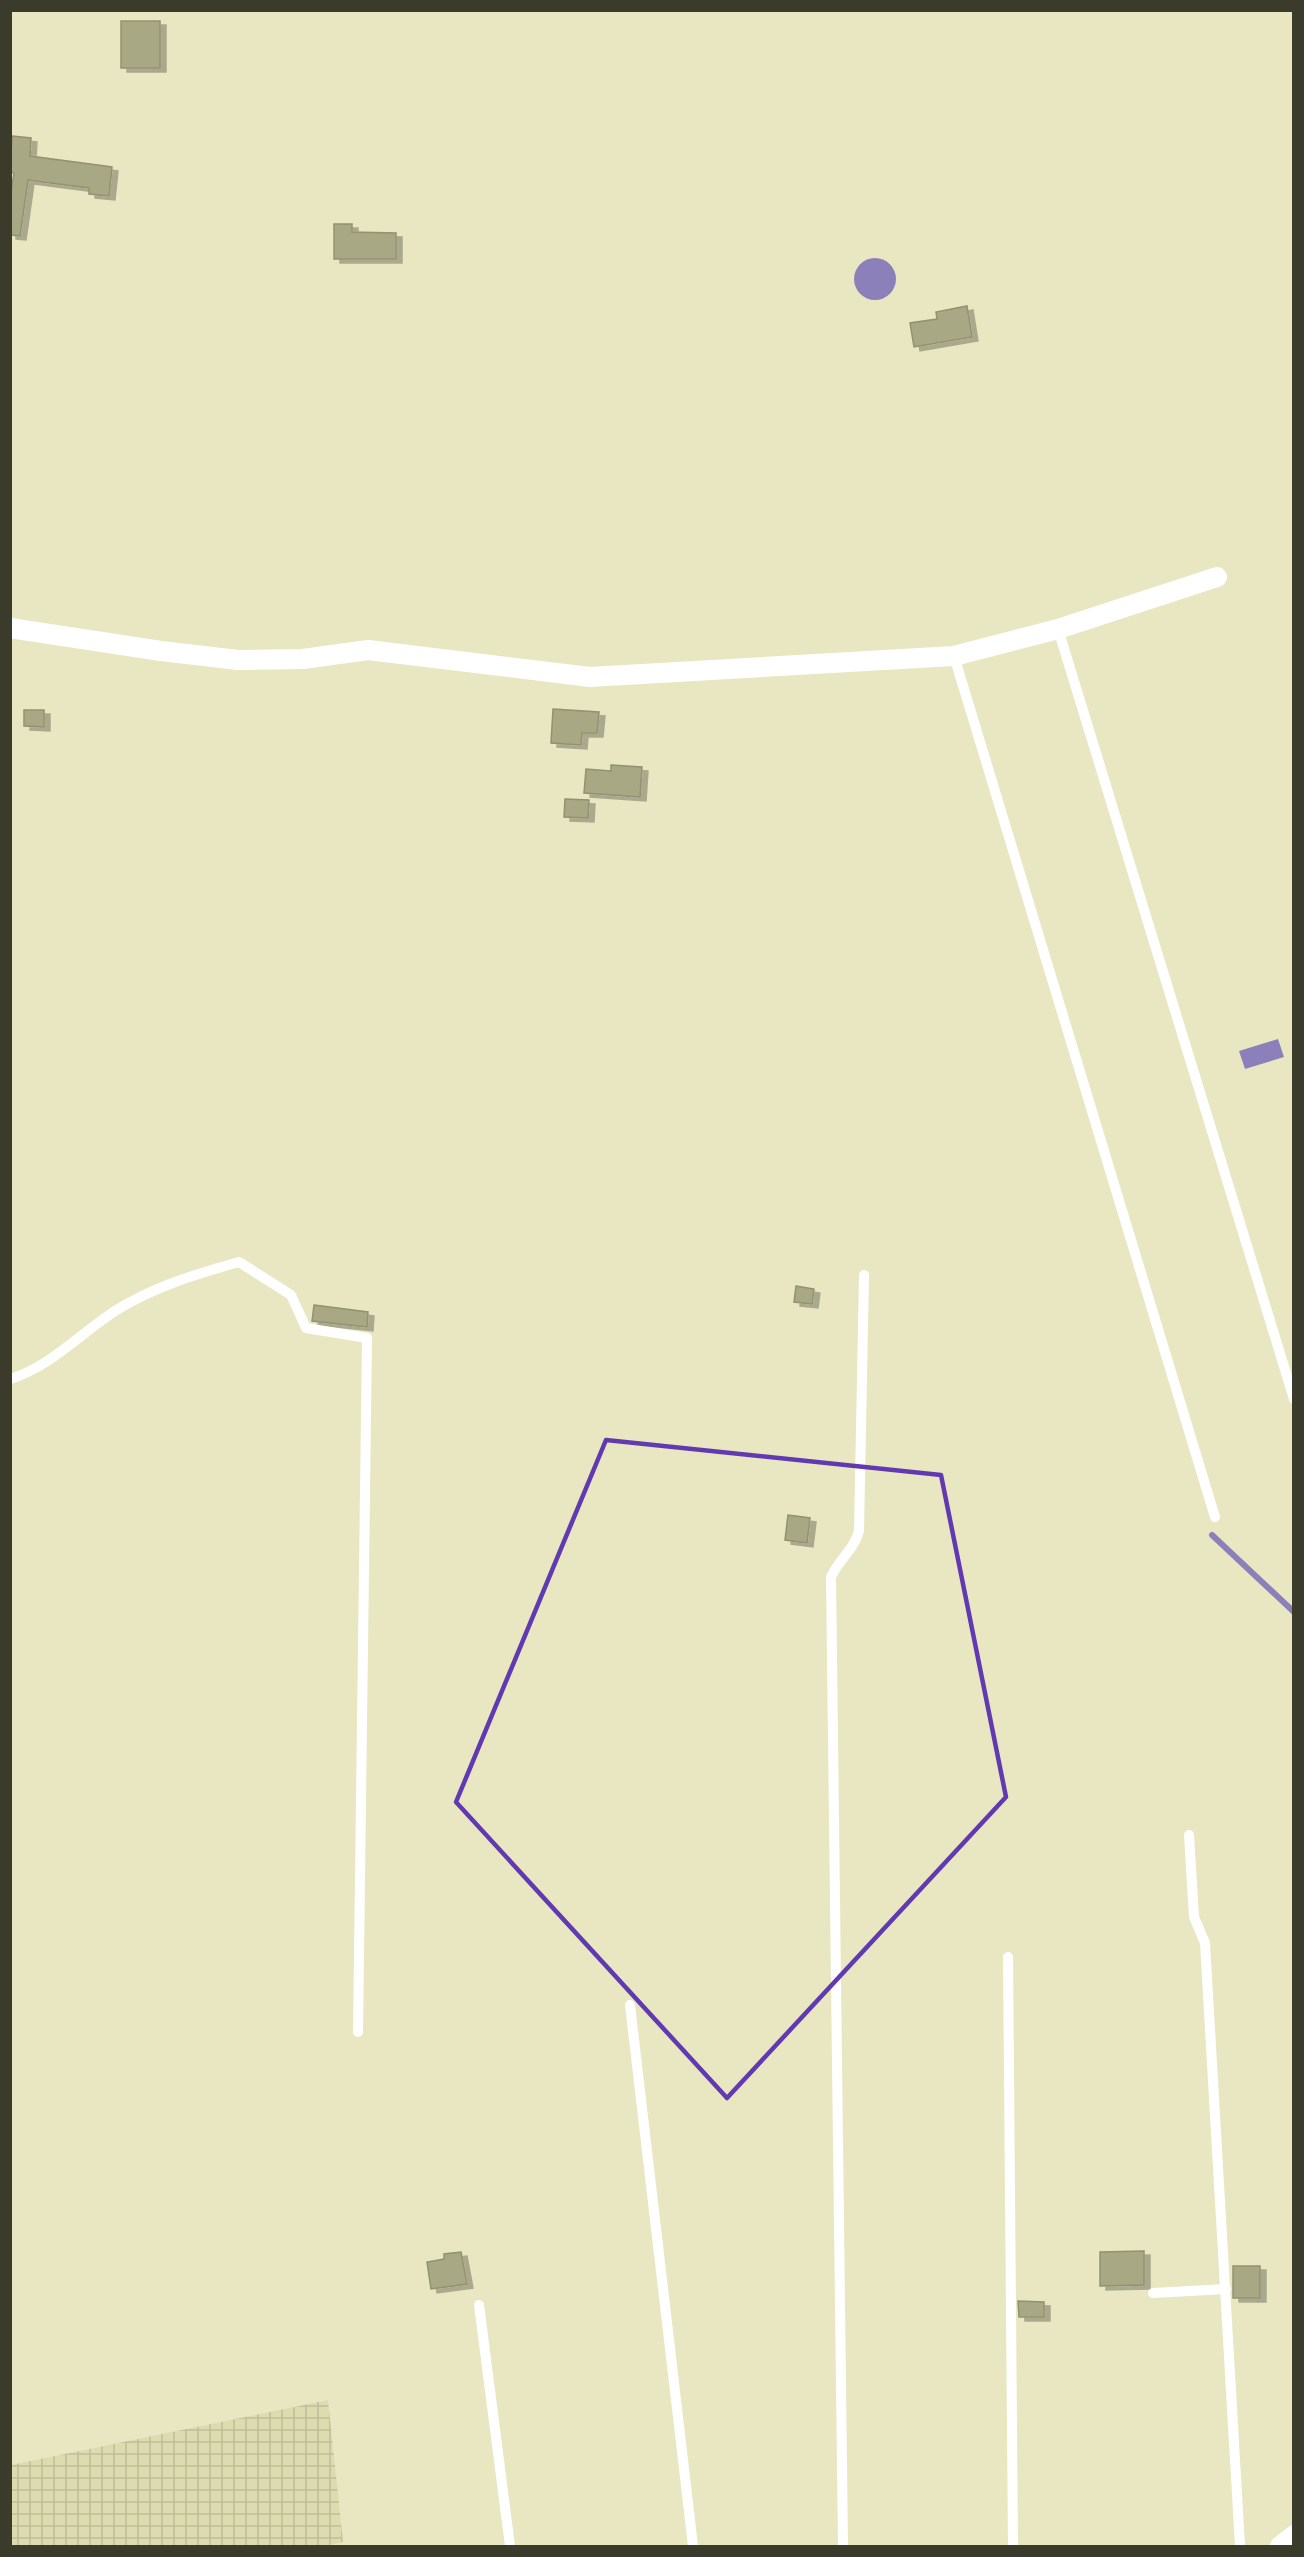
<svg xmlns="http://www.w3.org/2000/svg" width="1304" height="2557" viewBox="0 0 1304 2557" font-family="'IBM Plex Serif',serif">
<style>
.industrial{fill:url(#industrial-grid)}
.water{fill:#8c80ba}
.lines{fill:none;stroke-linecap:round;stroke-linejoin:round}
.stream{stroke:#8c80ba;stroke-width:6}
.building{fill:#a9a885;stroke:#92926f;stroke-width:1.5;filter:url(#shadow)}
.service{stroke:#fff;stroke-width:10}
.minor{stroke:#fff;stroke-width:20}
.marked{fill:none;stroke:#6139b1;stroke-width:4.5;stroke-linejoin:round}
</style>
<defs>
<pattern id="industrial-grid" width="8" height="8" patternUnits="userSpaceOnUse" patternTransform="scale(1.5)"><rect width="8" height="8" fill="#dddcb0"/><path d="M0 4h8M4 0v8" fill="none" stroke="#bfbe98"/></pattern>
<filter id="shadow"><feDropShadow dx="6" dy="4" stdDeviation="0" flood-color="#0004"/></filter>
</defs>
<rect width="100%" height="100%" fill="#e8e7c2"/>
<polygon class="industrial" points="328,2400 343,2542 324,2546 11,2546 11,2465"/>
<g class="water">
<circle cx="875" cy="279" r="21"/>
<polygon points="1278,1039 1284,1057 1245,1069 1239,1051"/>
</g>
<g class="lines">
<polyline class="stream" points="1212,1535 1294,1612"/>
</g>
<g class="building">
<rect x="121" y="21" width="39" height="47"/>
<polygon points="12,136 31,138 30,156 112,167 109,196 89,194 89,188 28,180 20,236 10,235 10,198 14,173 10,172"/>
<polygon points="334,224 352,224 352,232 396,233 396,259 334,259"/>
<polygon points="967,306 972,337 914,347 910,323 937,319 936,312"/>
<polygon points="553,709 599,712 597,733 582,733 581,745 551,743"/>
<polygon points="24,710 44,710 44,727 24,726"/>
<polygon points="611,765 642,767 640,797 584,793 586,769 611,771"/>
<polygon points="565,799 589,800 588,818 564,817"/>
<polygon points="796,1286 814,1289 812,1304 794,1302"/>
<polygon points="314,1305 368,1312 367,1327 312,1321"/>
<polygon points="788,1515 810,1518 807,1543 785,1540"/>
<polygon points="1144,2251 1144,2285 1100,2286 1100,2252"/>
<polygon points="461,2252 467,2284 431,2289 427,2262 444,2259 444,2254"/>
<rect x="1233" y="2266" width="27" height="32"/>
<polygon points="1018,2301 1044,2302 1044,2317 1019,2317"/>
</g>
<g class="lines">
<g class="service">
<polyline points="1058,629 1294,1399"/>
<polyline points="954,656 1215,1517"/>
<path d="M10 1379C50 1367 81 1333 115 1311 153 1287 196 1274 239 1262L291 1295 306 1328 367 1338 358 2032"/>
<polyline points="1189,1835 1194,1917 1205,1943 1240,2546"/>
<polyline points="1008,1957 1013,2546"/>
<polyline points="630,2005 693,2546"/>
<polyline points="1153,2293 1226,2289"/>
<polyline points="479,2305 510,2546"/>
<path d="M843 2546 831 1577C839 1559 854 1550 859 1531L864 1275"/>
</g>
<g class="minor">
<polyline points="10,628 161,651 238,660 303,659 368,650 590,677 954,656 1058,629 1217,577"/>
<polyline points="1280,2546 1294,2535"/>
</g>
</g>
<path class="marked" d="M606 1440 941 1475 1006 1797 727 2098 456 1802Z"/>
<rect width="1304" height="2557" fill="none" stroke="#3b3b2c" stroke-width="24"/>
</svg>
